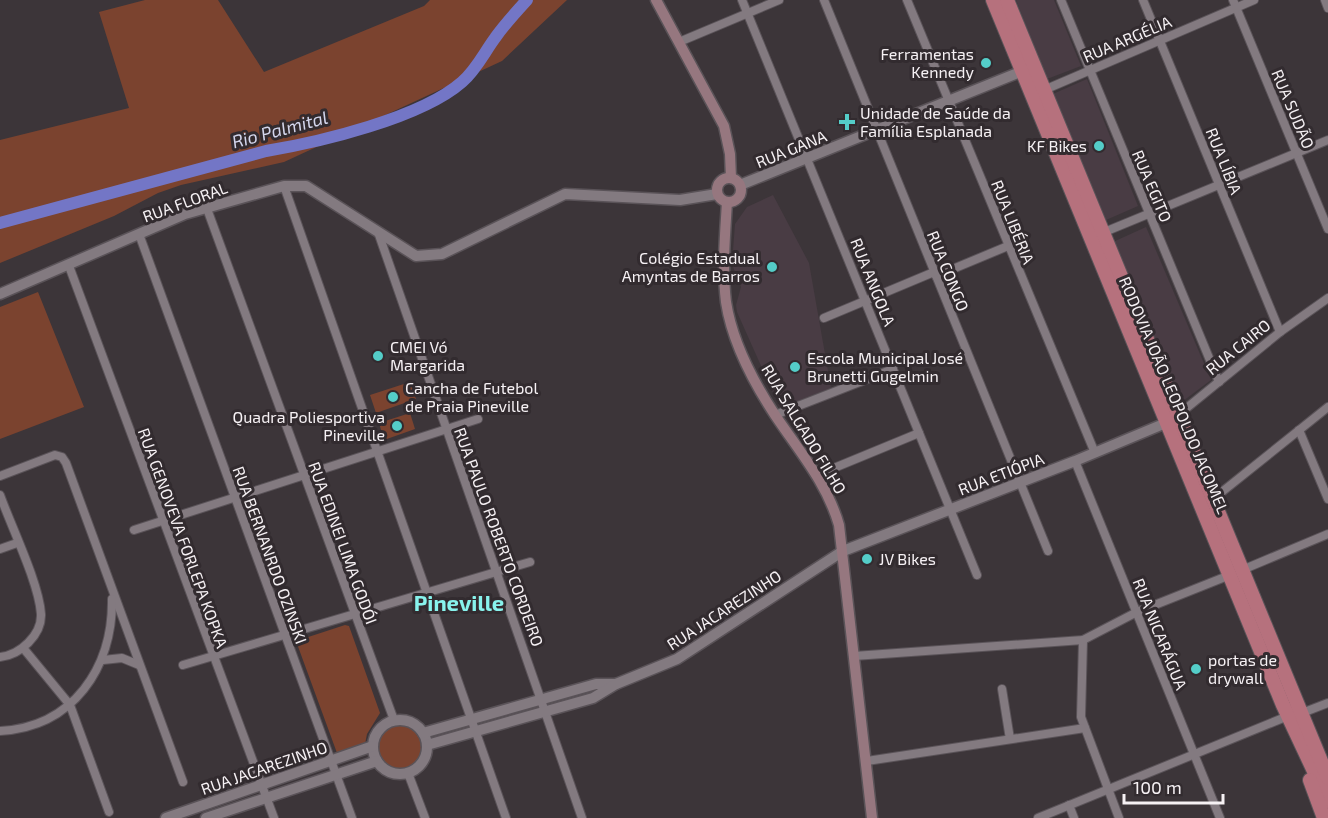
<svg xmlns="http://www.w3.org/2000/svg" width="1328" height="818" viewBox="0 0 1328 818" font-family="'Exo 2',sans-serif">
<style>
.built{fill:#493c44}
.green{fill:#7b432f}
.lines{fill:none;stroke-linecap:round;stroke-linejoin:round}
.river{stroke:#7376c6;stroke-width:12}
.minor-casing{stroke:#5a5358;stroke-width:10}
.tertiary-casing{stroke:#5a5358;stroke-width:13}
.secondary-casing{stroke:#5a5358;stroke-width:13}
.trunk-casing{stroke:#5a5358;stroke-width:16}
.minor{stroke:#837a80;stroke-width:8}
.tertiary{stroke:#837a80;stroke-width:10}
.secondary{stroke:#96777f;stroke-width:10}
.trunk{stroke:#b6717d;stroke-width:14}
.poi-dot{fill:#54cdc8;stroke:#322b2f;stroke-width:2}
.labels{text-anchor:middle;stroke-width:6;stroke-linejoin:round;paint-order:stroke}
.street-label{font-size:16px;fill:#f6f1f4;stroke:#322b2f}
.poi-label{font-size:16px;fill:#f6f1f4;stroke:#322b2f;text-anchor:start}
.water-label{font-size:18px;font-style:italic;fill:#d4d6ec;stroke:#322b2f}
.district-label{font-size:22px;font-weight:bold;fill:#88f3ed;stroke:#322b2f}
</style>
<rect width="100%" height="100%" fill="#3c3539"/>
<g class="built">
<polygon points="1016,0 1054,0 1081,66 1047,79"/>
<polygon points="1087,79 1138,206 1106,220 1053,94"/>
<polygon points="773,195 809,263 831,388 782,407 779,406 737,312 736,305 741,287 739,282 743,280 739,271 735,272 732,264 735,224 747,207"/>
<polygon points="1146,227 1211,380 1183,401 1179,401 1113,242"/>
</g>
<g class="green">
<polygon points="145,0 218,0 264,72 424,6 430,0 567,0 502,61 284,162 181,185 158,193 114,216 0,263 0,140 129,108 99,12"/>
<polygon points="38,292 84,407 0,439 0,307"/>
<polygon points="410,382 416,399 376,413 370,395"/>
<polygon points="410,413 415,429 384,440 379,423"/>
<polygon points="345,625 349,626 380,713 367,734 365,744 337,753 296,641"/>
<circle cx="400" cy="746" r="24"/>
</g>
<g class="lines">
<path class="river" d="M0 223 266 151C320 142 421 118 462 82 476 70 484 53 495 38 504 25 516 12 527 0"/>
<defs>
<g id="minor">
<polyline points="742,0 977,575"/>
<polyline points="824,0 1048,551"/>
<polyline points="907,0 1095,453"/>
<polyline points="1061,0 1219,382"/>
<polyline points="1143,0 1280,332"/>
<polyline points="1233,0 1328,229"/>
<polyline points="1325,0 1328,8"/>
<polyline points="679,42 779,0"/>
<polyline points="1044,90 1254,0"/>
<polyline points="284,186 506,818"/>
<polyline points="206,206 394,720"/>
<polyline points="378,232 582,818"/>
<polyline points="1102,233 1328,140"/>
<polyline points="139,234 352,818"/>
<polyline points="69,266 274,818"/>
<polyline points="936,276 1008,246"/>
<polyline points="824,318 934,272"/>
<polyline points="775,415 893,369"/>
<polyline points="1178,415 1280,332 1328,298"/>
<polyline points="1299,430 1328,499"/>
<polyline points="1075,461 1220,818"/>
<polyline points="817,475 919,433"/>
<polyline points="0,476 55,455 62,457 66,463 183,782"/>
<path d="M0 495C11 526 39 583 41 614 42 635 20 655 0 657"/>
<polyline points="1213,499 1328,407"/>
<polyline points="134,530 478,419"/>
<polyline points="0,549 17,543"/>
<polyline points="1242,570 1328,534"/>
<polyline points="1083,640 1081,717 1119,818"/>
<polyline points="24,649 70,705 109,812"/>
<polyline points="854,656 1083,640 1137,612 1230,575"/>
<polyline points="103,660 122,658 139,665"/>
<polyline points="183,665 530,562"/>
<polyline points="1002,689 1010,739"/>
<polyline points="1302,713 1328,703"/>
<path d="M0 731C73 727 113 668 112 599"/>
<polyline points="867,761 1085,728"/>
<polyline points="408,773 425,818"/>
<polyline points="1069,805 1074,818"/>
<polyline points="1038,818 1288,716"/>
</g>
<g id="tertiary">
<polyline points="740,185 1020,72"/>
<polyline points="0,294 185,214 284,186 306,186 416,256 442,254 565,194 680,200 717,194"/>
<circle cx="400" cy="747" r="27"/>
<polyline points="423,733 596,684 616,684"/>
<polyline points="427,745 593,698 616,684 677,659 843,551 1075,461 1173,420"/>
<polyline points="166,818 373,746"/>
<polyline points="206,818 377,761"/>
</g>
<g id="secondary">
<polyline points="656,0 724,126 730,154 731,178"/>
<circle cx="729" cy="190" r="12"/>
<path d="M727 202C725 235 722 269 726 302 732 341 754 383 775 415 799 451 827 483 839 525L872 818"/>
</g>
<g id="trunk">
<polyline points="993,0 1283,705 1328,801"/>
<polyline points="1007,0 1328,778"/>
<polyline points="1310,780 1324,818"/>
</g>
</defs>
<use href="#minor" class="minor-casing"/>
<use href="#tertiary" class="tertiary-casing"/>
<use href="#secondary" class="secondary-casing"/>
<use href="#trunk" class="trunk-casing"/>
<use href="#minor" class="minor"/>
<use href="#tertiary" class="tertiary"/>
<use href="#secondary" class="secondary"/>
<use href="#trunk" class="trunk"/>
</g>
<g class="poi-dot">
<circle cx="986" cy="63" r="6"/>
<path d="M844 113h6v6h6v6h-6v6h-6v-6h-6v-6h6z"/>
<circle cx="1099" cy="146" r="6"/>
<circle cx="772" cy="267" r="6"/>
<circle cx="378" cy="356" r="6"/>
<circle cx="795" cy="367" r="6"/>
<circle cx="393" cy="397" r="6"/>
<circle cx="397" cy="426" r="6"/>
<circle cx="867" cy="559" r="6"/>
<circle cx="1196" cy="669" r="6"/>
</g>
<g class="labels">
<g class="street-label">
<text transform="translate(1127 39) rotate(-23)" y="6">RUA ARGÉLIA</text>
<text transform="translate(1293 109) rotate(67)" y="6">RUA SUDÃO</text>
<text transform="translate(791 149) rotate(-22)" y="6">RUA GANA</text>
<text transform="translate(1224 161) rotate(68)" y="6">RUA LÍBIA</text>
<text transform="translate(1152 186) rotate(67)" y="6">RUA EGITO</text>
<text transform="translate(185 202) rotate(-20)" y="6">RUA FLORAL</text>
<text transform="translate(1013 222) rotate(68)" y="6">RUA LIBÉRIA</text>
<text transform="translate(948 271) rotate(68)" y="6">RUA CONGO</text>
<text transform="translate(873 282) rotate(68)" y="6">RUA ANGOLA</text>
<text transform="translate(1238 347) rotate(-39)" y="6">RUA CAIRO</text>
<text transform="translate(1174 395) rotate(67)" y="6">RODOVIA JOÃO LEOPOLDO JACOMEL</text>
<text transform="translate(804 429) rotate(59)" y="6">RUA SALGADO FILHO</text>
<text transform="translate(1001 474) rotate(-21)" y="6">RUA ETIÓPIA</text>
<text transform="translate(499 537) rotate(70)" y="6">RUA PAULO ROBERTO CORDEIRO</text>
<text transform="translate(183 538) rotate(70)" y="6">RUA GENOVEVA FORLEPA KOPKA</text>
<text transform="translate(343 543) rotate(70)" y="6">RUA EDINEI LIMA GODÓI</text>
<text transform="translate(270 555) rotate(70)" y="6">RUA BERNANRDO OZINSKI</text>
<text transform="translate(724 610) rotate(-33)" y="6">RUA JACAREZINHO</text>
<text transform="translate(1160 634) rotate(68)" y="6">RUA NICARÁGUA</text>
<text transform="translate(264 768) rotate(-19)" y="6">RUA JACAREZINHO</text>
</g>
<g class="poi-label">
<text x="974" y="60" text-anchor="end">Ferramentas<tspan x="974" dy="18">Kennedy</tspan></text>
<text x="860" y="119">Unidade de Saúde da<tspan x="860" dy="18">Família Esplanada</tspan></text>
<text x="1087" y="152" text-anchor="end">KF Bikes</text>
<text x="760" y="264" text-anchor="end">Colégio Estadual<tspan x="760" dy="18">Amyntas de Barros</tspan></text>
<text x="390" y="353">CMEI Vó<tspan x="390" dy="18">Margarida</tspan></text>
<text x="807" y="364">Escola Municipal José<tspan x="807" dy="18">Brunetti Gugelmin</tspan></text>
<text x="405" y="394">Cancha de Futebol<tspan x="405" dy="18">de Praia Pineville</tspan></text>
<text x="385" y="423" text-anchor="end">Quadra Poliesportiva<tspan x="385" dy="18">Pineville</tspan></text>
<text x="879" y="565">JV Bikes</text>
<text x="1208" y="666">portas de<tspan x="1208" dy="18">drywall</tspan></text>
</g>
<g class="water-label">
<text transform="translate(280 130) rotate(-15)" y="6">Rio Palmital</text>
</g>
<g class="district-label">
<text x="459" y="611">Pineville</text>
</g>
</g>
<path d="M1124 794v9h99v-9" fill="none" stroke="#f6f1f4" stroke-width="3"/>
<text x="1133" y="794" font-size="18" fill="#f6f1f4" stroke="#322b2f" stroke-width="4.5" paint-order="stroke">100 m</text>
</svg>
